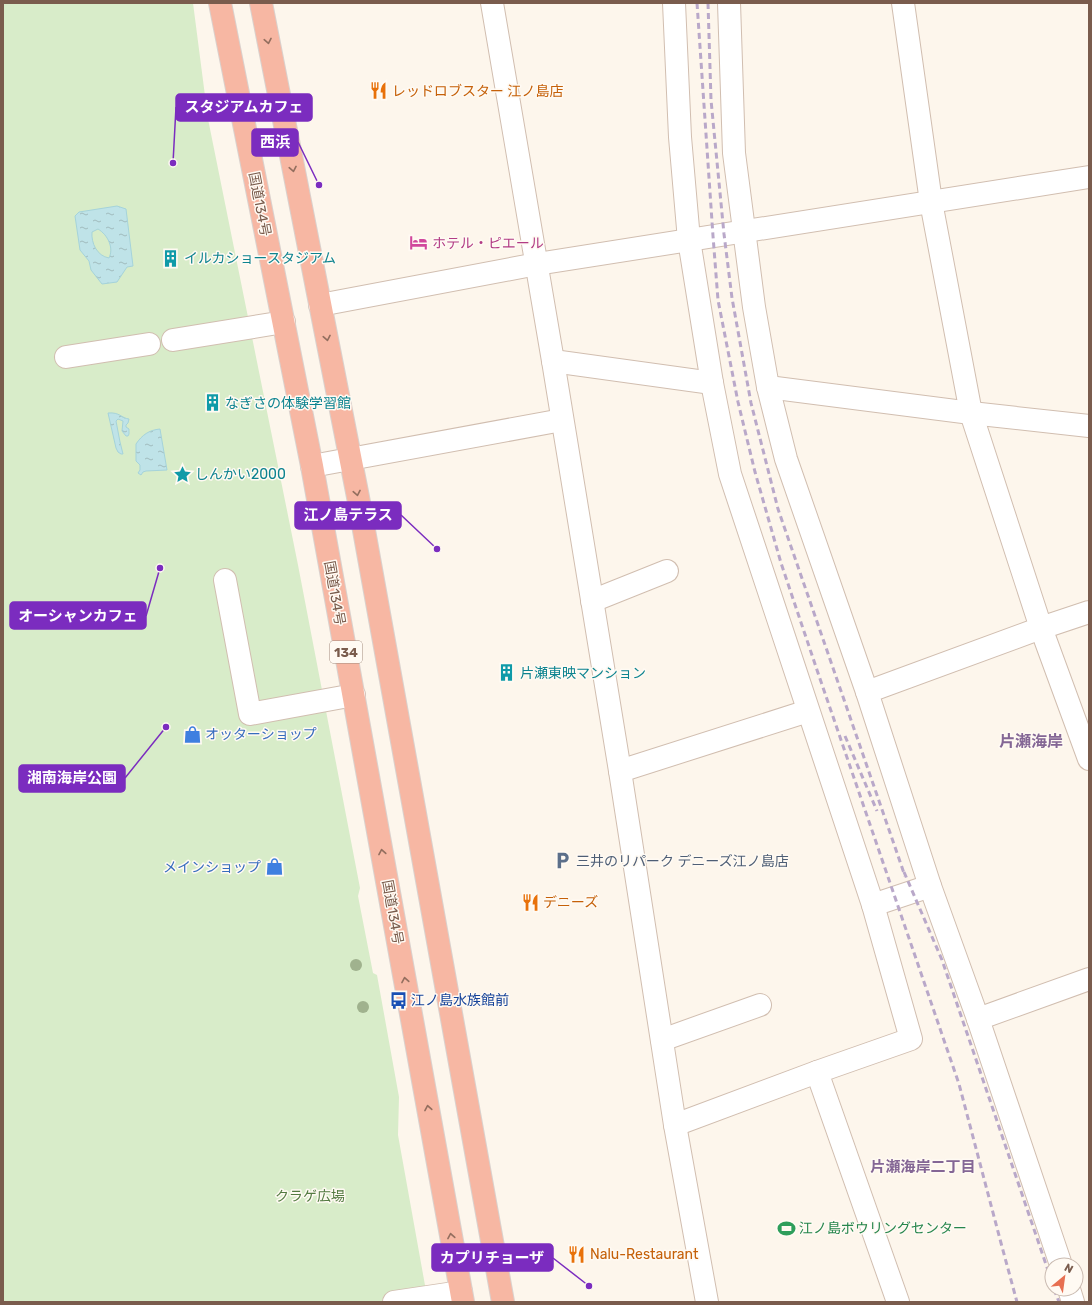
<svg xmlns="http://www.w3.org/2000/svg" width="1092" height="1305" viewBox="0 0 1092 1305" font-family="Rubik,'Noto Sans JP',sans-serif">
<style>
.park{fill:#d8ecc9}
.water{fill:url(#water-ripples);stroke:#a5d3da;fill-rule:evenodd}
.lines{fill:none;stroke-linecap:round;stroke-linejoin:round}
.minor-casing{stroke:#d1beb0;stroke-width:24}
.highway-casing{stroke:#dad1cd;stroke-width:24}
.minor{stroke:#fff;stroke-width:22}
.highway{stroke:#f7b7a3;stroke-width:22}
.rail{stroke:#b9a8c9;stroke-width:3;stroke-dasharray:6 4;stroke-linecap:butt}
.tree{fill:#a0b28e}
.oneway{stroke:#936e5e}
.labels{text-anchor:middle;stroke-width:3;stroke-linejoin:round;paint-order:stroke}
.shield{fill:#fffaf3;stroke:#a28b7f;stroke-width:1}
.shield-label{font-size:13px;font-weight:bold;fill:#7a5c4d}
.food-label{font-size:14px;fill:#c56008;stroke:#fffaf3;text-anchor:start}
.street-label{font-size:14px;fill:#7a5c4d;stroke:#fffaf3}
.hotel-label{font-size:14px;fill:#b23c85;stroke:#fffaf3;text-anchor:start}
.culture-label{font-size:14px;fill:#0d838f;stroke:#fffaf3;text-anchor:start}
.shop-label{font-size:14px;fill:#366cbe;stroke:#fffaf3;text-anchor:start}
.service-label{font-size:14px;fill:#4e5e75;stroke:#fffaf3;text-anchor:start}
.transit-label{font-size:14px;fill:#164399;stroke:#fffaf3;text-anchor:start}
.park-label{font-size:14px;fill:#537a41;stroke:#fffaf3}
.leisure-label{font-size:14px;fill:#27864d;stroke:#fffaf3;text-anchor:start}
.neighbourhood-label{font-size:15px;font-weight:bold;fill:#846695;stroke:#fffaf3}
.quarter-label{font-size:16px;font-weight:bold;fill:#846695;stroke:#fffaf3}
.leader{fill:none;stroke:#7b2cbf;stroke-width:1.5}
.callout-dot{fill:#7b2cbf;stroke:#fffaf3;stroke-width:1.5}
.callout{fill:#7b2cbf;stroke:#7b2cbf;stroke-width:1.5}
.callout-label{font-size:15px;text-anchor:middle;font-weight:bold;fill:#fff}
</style>
<defs>
<pattern id="water-ripples" width="26" height="14" patternUnits="userSpaceOnUse"><rect width="26" height="14" fill="#bfe3e8"/><path d="M2 4q2-2 4 0t4 0M15 11q2-2 4 0t4 0" fill="none" stroke="#a0bbbe"/></pattern>
</defs>
<rect width="100%" height="100%" fill="#fdf6ec"/>
<polygon class="park" points="3,3 193,3 208,119 298,565 360,888 358,896 373,973 377,975 399,1097 398,1135 428,1302 3,1302"/>
<g class="water">
<path d="M117 206 126 209 133 266 127 267 117 282 102 284 91 270 89 261 80 250 75 216 79 212ZM98 229C108 235 114 248 109 258 97 256 91 243 92 232Z"/>
<path d="M108 413C120 412 121 418 129 419L128 423 126 425V427L129 429V434L128 436H126L122 431 123 421 118 419 116 421 120 442 123 454H121L118 452 116 448Z"/>
<path d="M160 429 167 470 146 471 143 472 141 475 138 473 140 470V465L136 461V444C142 435 149 430 160 429Z"/>
</g>
<g class="lines">
<defs>
<g id="minor">
<polyline points="492,3 553,361 620,771 675,1125 707,1302"/>
<polyline points="674,3 680,137 689,240 712,383 730,474 873,905 911,1039 817,1072 675,1125"/>
<polyline points="729,3 734,153 754,307 768,387 786,459 867,692 930,886 978,1019 1061,1265"/>
<polyline points="903,3 931,202 971,413 1041,628 1089,759"/>
<polyline points="320,305 537,264 1089,177"/>
<polyline points="173,340 284,322"/>
<polyline points="66,357 149,344"/>
<polyline points="553,361 712,383"/>
<polyline points="768,387 971,413 1089,426"/>
<polyline points="312,466 562,420"/>
<polyline points="225,580 250,714 354,695"/>
<polyline points="592,601 667,571"/>
<polyline points="867,692 1041,628 1089,612"/>
<polyline points="620,771 808,711"/>
<polyline points="873,905 930,886"/>
<polyline points="978,1019 1089,979"/>
<polyline points="662,1040 760,1005"/>
<polyline points="817,1072 898,1302"/>
<polyline points="1069,1289 1073,1302"/>
<polyline points="394,1302 461,1292"/>
</g>
<g id="highway">
<polyline points="220,3 312,466 463,1302"/>
<polyline points="261,3 358,497 503,1302"/>
</g>
</defs>
<use href="#minor" class="minor-casing"/>
<use href="#highway" class="highway-casing"/>
<use href="#minor" class="minor"/>
<use href="#highway" class="highway"/>
<g class="rail">
<polyline points="697,3 713,236 718,300 738,402 755,472 781,563 817,670 959,1084 1001,1243 1017,1302"/>
<polyline points="708,3 711,100 724,234 732,298 751,403 778,509 905,876"/>
<polyline points="845,736 877,811"/>
<polyline points="904,872 942,960 1052,1282"/>
<polyline points="1054,1289 1059,1302"/>
</g>
</g>
<g class="tree">
<circle cx="356" cy="965" r="6"/>
<circle cx="363" cy="1007" r="6"/>
</g>
<defs><path id="oneway-chevron" d="M-2-3.5L2.5 0L-2 3.5" fill="none" stroke-width="1.6" stroke-linecap="round" stroke-linejoin="round"/></defs>
<g class="oneway">
<use href="#oneway-chevron" transform="translate(268 41) rotate(79)"/>
<use href="#oneway-chevron" transform="translate(293 169) rotate(79)"/>
<use href="#oneway-chevron" transform="translate(327 338) rotate(79)"/>
<use href="#oneway-chevron" transform="translate(357 493) rotate(79)"/>
<use href="#oneway-chevron" transform="translate(382 852) rotate(-100)"/>
<use href="#oneway-chevron" transform="translate(405 980) rotate(-100)"/>
<use href="#oneway-chevron" transform="translate(428 1108) rotate(-100)"/>
<use href="#oneway-chevron" transform="translate(451 1236) rotate(-100)"/>
</g>
<defs>
<symbol id="restaurant-bare" viewBox="-9 -9 18 18"><path d="M-5-6h1v4h1v-4h1v4h1v-4h1v5L-1.5 .5V6h-2V.5L-5-1ZM5-6V6H3V1.5H1.5Q1.5-4 5-6Z" fill="#e8710a" stroke="#fffaf3" stroke-width="2.5" paint-order="stroke"/></symbol>
<symbol id="hotel-bare" viewBox="-9 -9 18 18"><path d="M-6-4.5h1.5V1H6V5H4.5V3h-9V5H-6ZM-4 0a1.8 1.8 0 1 1 3.6 0ZM.5 0V-2.5h3Q6-2.5 6 0Z" fill="#d1479c" stroke="#fffaf3" stroke-width="2.5" paint-order="stroke"/></symbol>
<symbol id="building-bare" viewBox="-9 -9 18 18"><path d="M-4-6H4V6H1V3H-1V6H-4ZM-2.5-4.3h1.7v1.8h-1.7ZM.8-4.3h1.7v1.8H.8ZM-2.5-1h1.7V.8h-1.7ZM.8-1h1.7V.8H.8Z" fill="#0f9aa8" stroke="#fffaf3" stroke-width="2.5" paint-order="stroke"/></symbol>
<symbol id="sight-bare" viewBox="-9 -9 18 18"><path d="M0-6L1.8-2.2L6-1.7L2.9 1.2L3.7 5.4L0 3.3L-3.7 5.4L-2.9 1.2L-6-1.7L-1.8-2.2Z" fill="#0f9aa8" stroke="#fffaf3" stroke-width="2.5" paint-order="stroke"/></symbol>
<symbol id="shop-bare" viewBox="-9 -9 18 18"><path d="M-5-2.5h2.3a2.7 3.5 0 0 1 5.4 0H5L5.5 6h-11ZM-1.5-2.5h3a1.5 2.3 0 0 0-3 0Z" fill="#3f7fe0" stroke="#fffaf3" stroke-width="2.5" paint-order="stroke"/></symbol>
<symbol id="parking-bare" viewBox="-9 -9 18 18"><path d="M-3.5-5.5H1a3.5 3.5 0 0 1 0 7H-1V5.5H-3.5ZM-1-3.4V-.6H.8a1.4 1.4 0 0 0 0-2.8Z" fill="#5c6f8a" stroke="#fffaf3" stroke-width="2.5" paint-order="stroke"/></symbol>
<symbol id="bus-bare" viewBox="-9 -9 18 18"><path d="M-5-6H5V4H4V6H2V4H-2V6H-4V4H-5ZM-3.5-4V0h7V-4ZM-3.5 1.2v1.5H-2V1.2ZM2 1.2v1.5H3.5V1.2Z" fill="#1a4fb4" stroke="#fffaf3" stroke-width="2.5" paint-order="stroke"/></symbol>
<symbol id="stadium-bare" viewBox="-9 -9 18 18"><path d="M0-5a6.5 5 0 1 0 0 10a6.5 5 0 1 0 0-10ZM-3.5-1.8h7v3.6h-7Z" fill="#2e9e5b" stroke="#fffaf3" stroke-width="2.5" paint-order="stroke"/></symbol>
</defs>
<g fill-rule="evenodd">
<use href="#restaurant-bare" x="366" y="78" width="25" height="25"/>
<use href="#hotel-bare" x="406" y="230" width="25" height="25"/>
<use href="#building-bare" x="158" y="246" width="25" height="25"/>
<use href="#building-bare" x="200" y="390" width="25" height="25"/>
<use href="#sight-bare" x="170" y="462" width="25" height="25"/>
<use href="#building-bare" x="494" y="660" width="25" height="25"/>
<use href="#shop-bare" x="180" y="722" width="25" height="25"/>
<use href="#parking-bare" x="550" y="848" width="25" height="25"/>
<use href="#shop-bare" x="262" y="854" width="25" height="25"/>
<use href="#restaurant-bare" x="518" y="890" width="25" height="25"/>
<use href="#bus-bare" x="386" y="988" width="25" height="25"/>
<use href="#stadium-bare" x="774" y="1216" width="25" height="25"/>
<use href="#restaurant-bare" x="564" y="1242" width="25" height="25"/>
</g>
<g class="labels">
<rect class="shield" x="330" y="641" width="32" height="22" rx="3"/>
<g class="shield-label">
<text x="346" y="657">134</text>
</g>
<g class="food-label">
<text x="392" y="96">レッドロブスター 江ノ島店</text>
<text x="543" y="907">デニーズ</text>
<text x="590" y="1259">Nalu-Restaurant</text>
</g>
<g class="street-label">
<text transform="translate(260 204) rotate(79)" y="5">国道134号</text>
<text transform="translate(335 593) rotate(80)" y="5">国道134号</text>
<text transform="translate(393 912) rotate(80)" y="5">国道134号</text>
</g>
<g class="hotel-label">
<text x="432" y="248">ホテル・ピエール</text>
</g>
<g class="culture-label">
<text x="184" y="263">イルカショースタジアム</text>
<text x="225" y="408">なぎさの体験学習館</text>
<text x="195" y="479">しんかい2000</text>
<text x="520" y="678">片瀬東映マンション</text>
</g>
<g class="shop-label">
<text x="205" y="739">オッターショップ</text>
<text x="261" y="872" text-anchor="end">メインショップ</text>
</g>
<g class="service-label">
<text x="576" y="866">三井のリパーク デニーズ江ノ島店</text>
</g>
<g class="transit-label">
<text x="411" y="1005">江ノ島水族館前</text>
</g>
<g class="park-label">
<text x="310" y="1201">クラゲ広場</text>
</g>
<g class="leisure-label">
<text x="799" y="1233">江ノ島ボウリングセンター</text>
</g>
<g class="neighbourhood-label">
<text x="923" y="1172">片瀬海岸二丁目</text>
</g>
<g class="quarter-label">
<text x="1031" y="747">片瀬海岸</text>
</g>
</g>
<path class="leader" d="M173 163L176 107M319 185L298 142M437 549L401 515M160 568L146 616M166 727L125 778M589 1286L553 1258"/>
<g class="callout-dot">
<circle cx="173" cy="163" r="4"/>
<circle cx="319" cy="185" r="4"/>
<circle cx="437" cy="549" r="4"/>
<circle cx="160" cy="568" r="4"/>
<circle cx="166" cy="727" r="4"/>
<circle cx="589" cy="1286" r="4"/>
</g>
<g class="callout">
<rect x="176" y="94" width="136" height="27" rx="4"/>
<rect x="252" y="129" width="46" height="27" rx="4"/>
<rect x="295" y="502" width="106" height="27" rx="4"/>
<rect x="10" y="602" width="136" height="27" rx="4"/>
<rect x="19" y="765" width="106" height="27" rx="4"/>
<rect x="432" y="1244" width="121" height="27" rx="4"/>
</g>
<g class="callout-label">
<text x="244" y="112">スタジアムカフェ</text>
<text x="275" y="147">西浜</text>
<text x="348" y="520">江ノ島テラス</text>
<text x="78" y="621">オーシャンカフェ</text>
<text x="72" y="783">湘南海岸公園</text>
<text x="492" y="1263">カプリチョーザ</text>
</g>
<rect width="1092" height="1305" fill="none" stroke="#7a5c4d" stroke-width="8"/>
<g transform="translate(1064 1277) rotate(29)"><circle r="19" fill="#fffaf3" stroke="#cabbb1"/>
<path d="M0-3L7 15L0 10L-7 15Z" fill="#e76f51"/>
<text y="-6" font-size="11" font-weight="bold" text-anchor="middle" fill="#7a5c4d">N</text>
</g>
</svg>
